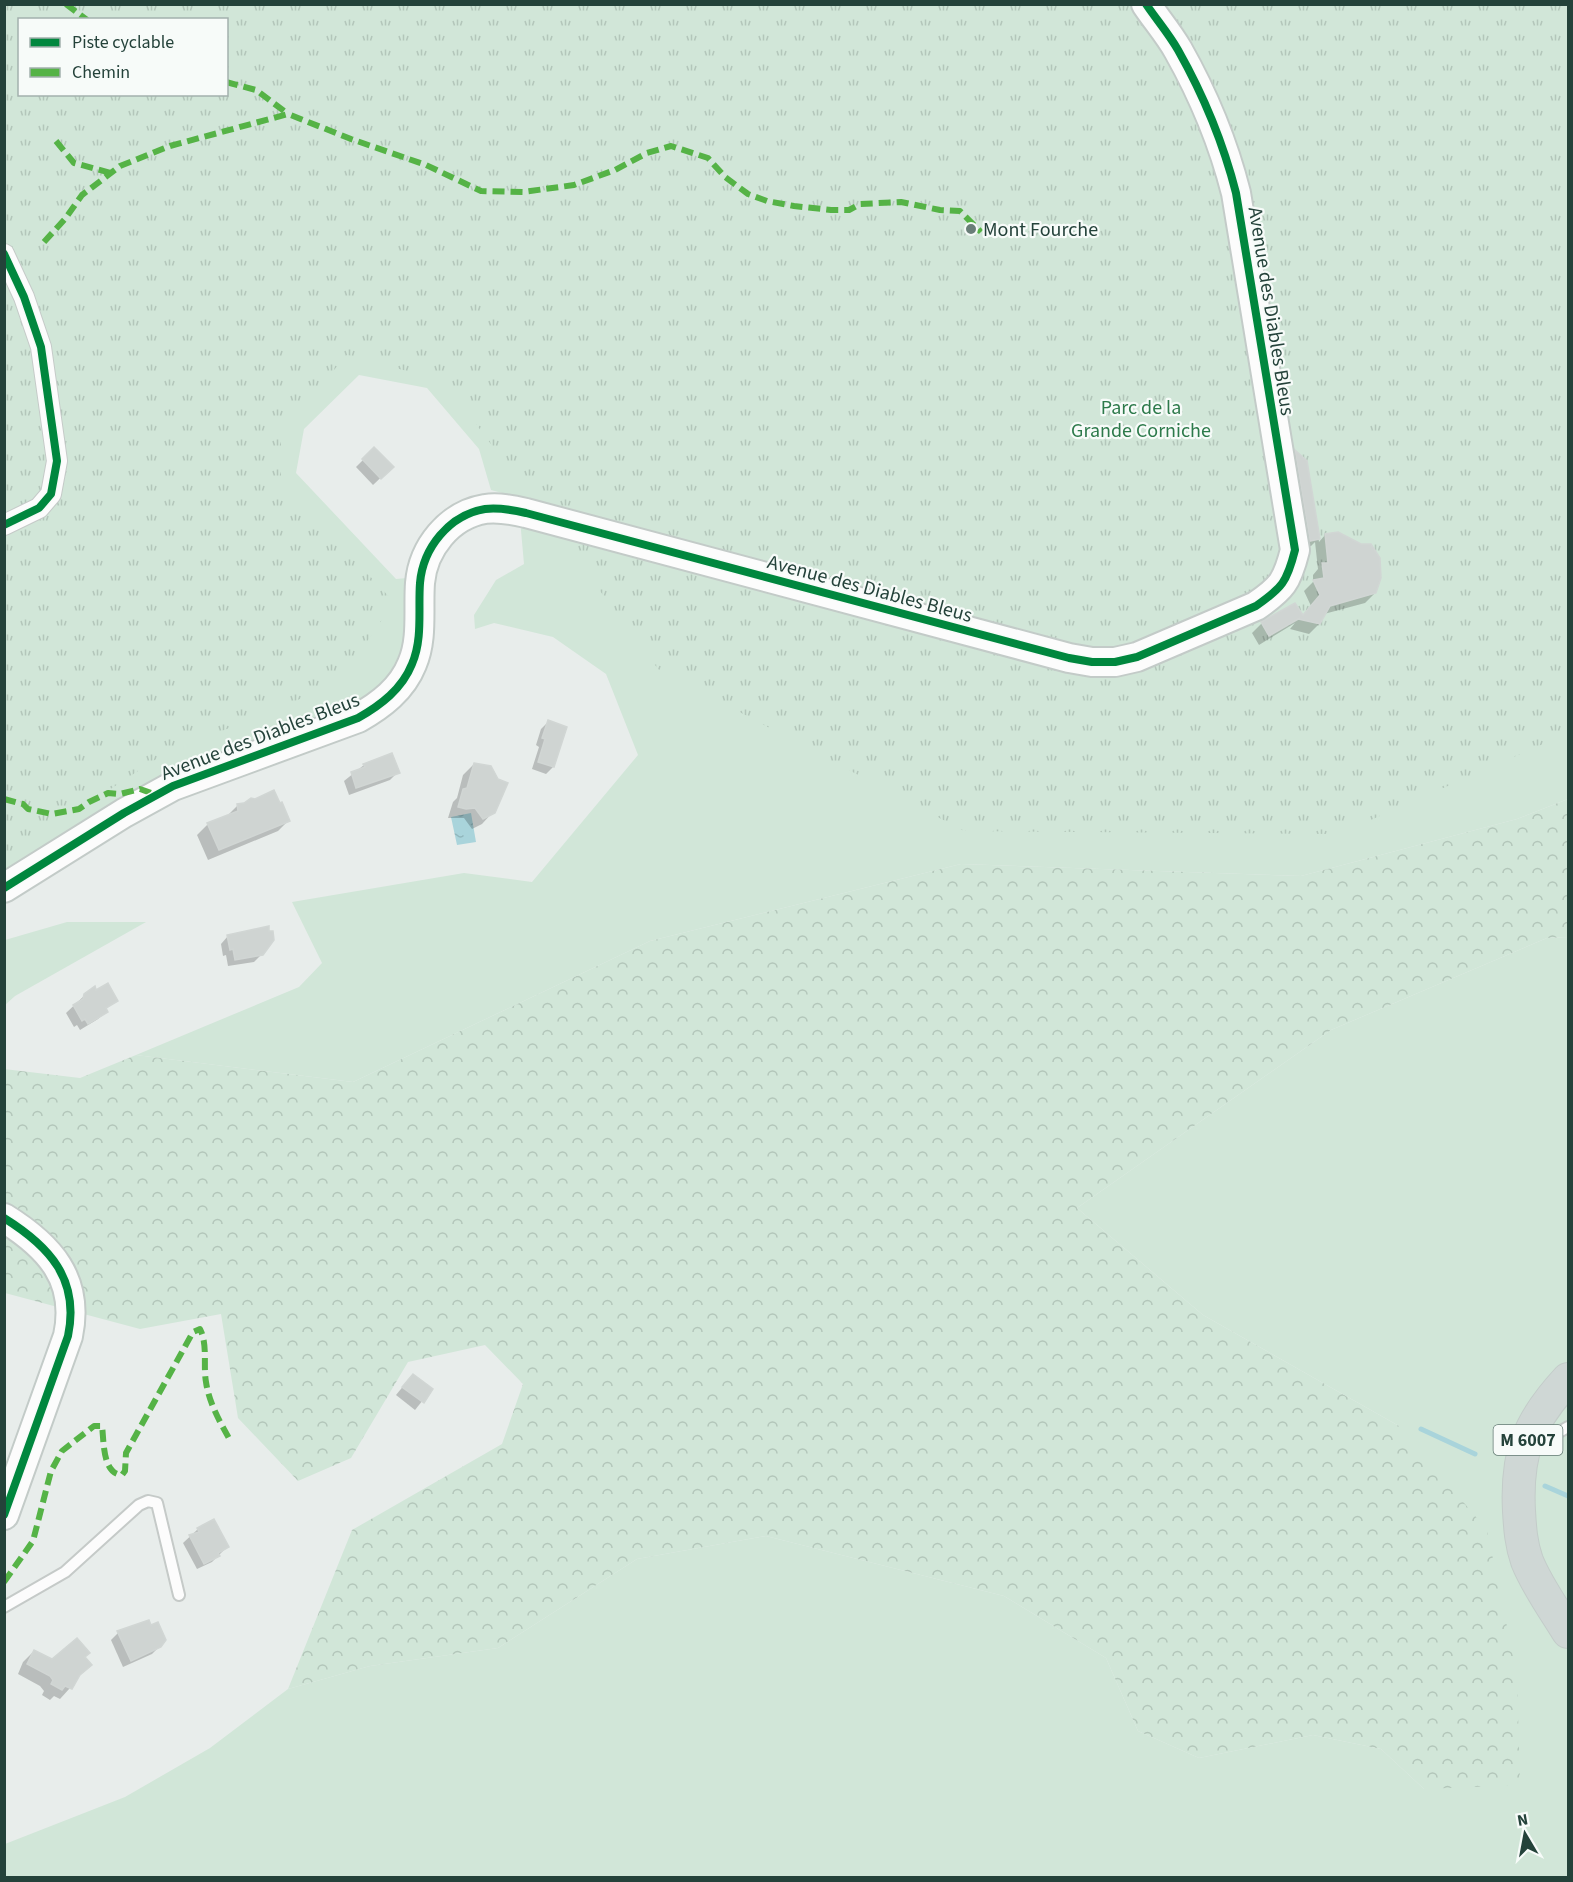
<svg xmlns="http://www.w3.org/2000/svg" width="1573" height="1882" viewBox="0 0 1573 1882" font-family="'Source Sans 3',sans-serif">
<style>
.green{fill:#d1e6d8;fill-rule:evenodd}
.forest{fill:url(#forest-crowns)}
.park{fill:url(#park-tufts);fill-rule:evenodd}
.water{fill:url(#water-ripples)}
.shadow{fill:#0003}
.lines{fill:none;stroke-linecap:round;stroke-linejoin:round}
.stream{stroke:#a9d4db;stroke-width:5}
.building{fill:#cfd4d2;stroke:#d1d6d4;stroke-width:1.5}
.service-casing{stroke:#c5cac8;stroke-width:14}
.minor-casing{stroke:#c5cac8;stroke-width:22}
.secondary-casing{stroke:#c3cbc8;stroke-width:32}
.primary-casing{stroke:#c3ccc9;stroke-width:34}
.service{stroke:#fcfcfc;stroke-width:10}
.minor{stroke:#fcfcfc;stroke-width:20}
.secondary{stroke:#fcfcfc;stroke-width:28}
.primary{stroke:#cfd7d5;stroke-width:32}
.quiet{stroke:#55b346;stroke-width:6;stroke-dasharray:12 6;stroke-linecap:butt}
.cycleway-casing{stroke:#f7fbf9;stroke-width:11}
.cycleway{stroke:#00873e;stroke-width:8}
.poi-dot{fill:#697e78;stroke:#f7fbf9;stroke-width:2}
.labels{text-anchor:middle;stroke-width:4.5;stroke-linejoin:round;paint-order:stroke}
.shield{fill:#f7fbf9;stroke:#637a73;stroke-width:1.5}
.shield-label{font-size:18px;font-weight:bold;fill:#24423a}
.poi-label{font-size:20px;fill:#24423a;stroke:#f7fbf9;text-anchor:start}
.street-label{font-size:20px;fill:#24423a;stroke:#f7fbf9}
.park-label{font-size:20px;fill:#2d7a4b;stroke:#f7fbf9}
</style>
<defs>
<pattern id="forest-crowns" width="20" height="18" patternUnits="userSpaceOnUse" patternTransform="scale(1.5)"><rect width="20" height="18" fill="#d1e6d8"/><path d="M2 6a3 3 0 1 1 6 0M12 15a3 3 0 1 1 6 0" fill="none" stroke="#b3c6ba"/></pattern>
<pattern id="park-tufts" width="24" height="20" patternUnits="userSpaceOnUse" patternTransform="scale(1.5)"><rect width="24" height="20" fill="#d1e6d8"/><path d="M3 7l-1-3M5 7V3M7 7l1-3M15 17l-1-3M17 17v-4M19 17l1-3" fill="none" stroke="#b3c6ba"/></pattern>
<pattern id="water-ripples" width="26" height="14" patternUnits="userSpaceOnUse" patternTransform="scale(1.5)"><rect width="26" height="14" fill="#a9d4db"/><path d="M2 4q2-2 4 0t4 0M15 11q2-2 4 0t4 0" fill="none" stroke="#91b7bd"/></pattern>
</defs>
<rect width="100%" height="100%" fill="#e8edeb"/>
<g class="green">
<path d="M5 5H1568V799L1517 819 1301 876 961 864 650 941 353 1082 136 1055 299 987 322 963 292 902 464 873 532 882 638 755 606 674 553 637 494 623 475 629 474 615 496 580 524 564 518 497 491 490 479 449 427 388 359 375 304 429 296 473 396 579 407 578 405 643 391 671 374 692 349 708 5 873ZM20 20H226V94H20Z"/>
<polygon points="67,922 146,922 15,996 5,1005 5,940"/>
<polygon points="1568,937 1568,1877 5,1878 5,1844 125,1797 210,1748 288,1689 370,1666 498,1648 637,1559 766,1536 1004,1596 1106,1658 1138,1731 1199,1758 1313,1735 1381,1749 1424,1789 1399,1426 1203,1315 1077,1208 1331,1030 1547,938"/>
</g>
<polygon class="forest" points="1568,799 1568,937 1547,938 1331,1030 1077,1208 1203,1315 1399,1426 1487,1530 1517,1675 1520,1785 1424,1789 1381,1749 1313,1735 1199,1758 1138,1731 1106,1658 1004,1596 766,1536 637,1559 498,1648 370,1666 288,1689 352,1530 502,1444 523,1384 485,1345 408,1362 351,1458 298,1481 238,1418 221,1314 140,1329 5,1293 4,1069 80,1078 136,1055 353,1082 650,941 961,864 1301,876 1517,819"/>
<path class="park" d="M5 5H1568V733L1339 834 964 831 658 669 444 381 347 355 281 431V481L394 602 339 683 161 756 5 858ZM20 20H226V94H20Z"/>
<polygon class="water" points="471,813 476,842 457,845 451,817"/>
<g class="shadow">
<polygon points="374,449 392,467 373,485 356,467"/>
<polygon points="1295,452 1306,462 1319,542 1325,535 1375,593 1365,603 1324,614 1319,624 1309,634 1290,629 1295,623 1259,645 1252,633 1262,623 1302,616 1311,606 1304,591 1313,582 1313,575 1318,569 1315,542 1311,546 1303,548 1288,459"/>
<polygon points="548,722 553,767 546,774 532,769 539,747 536,745 541,729"/>
<polygon points="474,764 493,812 482,824 472,829 464,818 448,818 453,802 457,798 463,775"/>
<polygon points="364,765 398,772 390,780 349,795 344,781"/>
<polygon points="238,805 288,821 278,831 208,860 197,835 208,824 227,816"/>
<polygon points="228,936 262,954 254,962 228,966 226,955 223,956 221,944"/>
<polygon points="96,992 116,1000 105,1010 106,1012 98,1019 80,1030 77,1025 74,1027 66,1013 85,995"/>
<polygon points="405,1384 431,1390 415,1410 396,1395"/>
<polygon points="198,1529 227,1547 212,1562 197,1569 183,1543"/>
<polygon points="118,1633 160,1646 152,1654 123,1667 111,1640"/>
<polygon points="34,1651 52,1661 83,1657 76,1678 70,1688 60,1699 54,1696 50,1700 42,1695 44,1691 40,1686 18,1674 23,1662"/>
</g>
<g class="lines">
<g class="stream">
<polyline points="1421,1429 1475,1454"/>
<polyline points="1545,1486 1568,1496"/>
</g>
</g>
<g class="building">
<polygon points="374,447 394,467 381,479 362,459"/>
<polygon points="1295,450 1307,461 1320,539 1310,541"/>
<polygon points="1338,532 1361,544 1371,544 1380,558 1381,578 1376,593 1330,606 1320,624 1298,619 1300,618 1269,636 1261,622 1295,603 1303,615 1320,595 1313,580 1324,578 1322,563 1328,563 1325,534"/>
<polygon points="548,720 567,727 554,767 538,762 545,739 542,738"/>
<polygon points="392,753 400,773 356,788 351,772 365,767 363,764"/>
<polygon points="474,763 491,766 498,779 508,783 495,813 483,819 475,808 466,809 458,807 463,789 467,788"/>
<polygon points="274,790 280,803 282,802 290,821 219,850 207,823 238,811 237,804 244,803 251,798 255,799"/>
<polygon points="269,926 269,931 273,931 274,940 263,955 235,960 233,949 230,950 227,935"/>
<polygon points="108,983 118,1001 106,1008 108,1012 88,1024 85,1019 82,1021 73,1005 83,999 84,994 95,986 96,990"/>
<polygon points="413,1374 433,1389 424,1403 402,1387"/>
<polygon points="214,1519 229,1547 218,1553 220,1556 204,1564 189,1535 199,1532 197,1528"/>
<polygon points="149,1620 151,1625 158,1622 166,1640 161,1647 131,1661 117,1631"/>
<polygon points="77,1638 90,1653 85,1657 92,1665 80,1675 72,1689 65,1686 62,1690 51,1684 53,1680 50,1676 27,1664 34,1650 52,1659"/>
</g>
<g class="lines">
<defs>
<g id="service">
<polyline points="1538,1444 1568,1427"/>
<polyline points="4,1607 65,1572 139,1505 148,1501 157,1503 179,1595"/>
</g>
<polyline id="minor" points="4,254 24,297 41,347 57,461 51,494 39,508 4,525"/>
<g id="secondary">
<path d="M4 888 124 813 173 786 358 718C381 705 402 689 412 664 423 639 418 609 420 583 423 548 449 515 485 509 499 507 513 510 526 513L1069 658 1092 662H1115L1137 657 1256 606C1282 588 1287 582 1295 550L1236 193C1223 142 1204 96 1178 50 1169 34 1156 19 1146 4"/>
<path d="M4 1218C49 1246 80 1279 68 1336L4 1515"/>
</g>
<path id="primary" d="M1568 1379C1528 1422 1516 1453 1519 1511 1520 1528 1521 1544 1527 1561 1537 1586 1554 1609 1568 1632"/>
</defs>
<use href="#service" class="service-casing"/>
<use href="#minor" class="minor-casing"/>
<use href="#secondary" class="secondary-casing"/>
<use href="#primary" class="primary-casing"/>
<use href="#service" class="service"/>
<use href="#minor" class="minor"/>
<use href="#secondary" class="secondary"/>
<use href="#primary" class="primary"/>
<g class="quiet">
<polyline points="66,4 87,20"/>
<polyline points="226,82 256,90 288,114"/>
<polyline points="56,141 74,163 111,173"/>
<polyline points="44,242 65,219 82,195 120,166 170,146 288,114 351,139 426,165 481,191 523,192 574,185 615,170 647,153 671,146 708,158 725,177 748,194 767,201 794,206 831,210 849,210 860,204 901,202 940,210 960,211 981,232"/>
<polyline points="4,799 23,804 28,809 52,814 79,809 89,802 108,793 120,794 140,789 157,795"/>
<path d="M4 1582 33 1541 51 1471 62 1451 94 1426H102C104 1440 102 1474 122 1475L125 1471 126 1453 193 1332 200 1329C208 1345 203 1365 206 1382 209 1403 220 1422 230 1440"/>
</g>
<defs>
<g id="cycleway">
<polyline points="4,254 24,297 41,347 57,461 51,494 39,508 4,525"/>
<path d="M4 888 124 813 173 786 358 718C381 705 402 689 412 664 423 639 418 609 420 583 423 548 449 515 485 509 499 507 513 510 526 513L1069 658 1092 662H1115L1137 657 1256 606C1282 588 1287 582 1295 550L1236 193C1223 142 1204 96 1178 50 1169 34 1156 19 1146 4"/>
<path d="M4 1218C49 1246 80 1279 68 1336L4 1515"/>
</g>
</defs>
<use href="#cycleway" class="cycleway-casing"/>
<use href="#cycleway" class="cycleway"/>
</g>
<circle class="poi-dot" cx="971" cy="229" r="6"/>
<g class="labels">
<rect class="shield" x="1493.5" y="1425" width="69" height="30" rx="4.5"/>
<g class="shield-label">
<text x="1528" y="1446">M 6007</text>
</g>
<g class="poi-label">
<text x="983" y="236">Mont Fourche</text>
</g>
<g class="street-label">
<text transform="translate(1272 311) rotate(81)" y="7">Avenue des Diables Bleus</text>
<text transform="translate(870 588) rotate(15)" y="7">Avenue des Diables Bleus</text>
<text transform="translate(260 736) rotate(-21)" y="7">Avenue des Diables Bleus</text>
</g>
<g class="park-label">
<text x="1141" y="414">Parc de la<tspan x="1141" dy="23">Grande Corniche</tspan></text>
</g>
</g>
<rect width="1573" height="1882" fill="none" stroke="#24423a" stroke-width="12"/>
<rect x="18" y="18" width="210" height="78" fill="#f7fbf9" stroke="#a3b1ad" stroke-width="1.5"/>
<rect x="30" y="38" width="30" height="9" fill="#00873e" stroke="#a3b1ad" stroke-width="1.5"/>
<text x="72" y="48" font-size="18" fill="#24423a">Piste cyclable</text>
<rect x="30" y="68" width="30" height="9" fill="#55b346" stroke="#a3b1ad" stroke-width="1.5"/>
<text x="72" y="78" font-size="18" fill="#24423a">Chemin</text>
<g transform="translate(1525 1834) rotate(350)" stroke="#f7fbf9" stroke-width="4.5" paint-order="stroke">
<path d="M0-4.5L10 22L0 15L-10 22Z" fill="#24423a"/>
<text y="-9" font-size="16" font-weight="bold" text-anchor="middle" fill="#24423a">N</text>
</g>
</svg>
